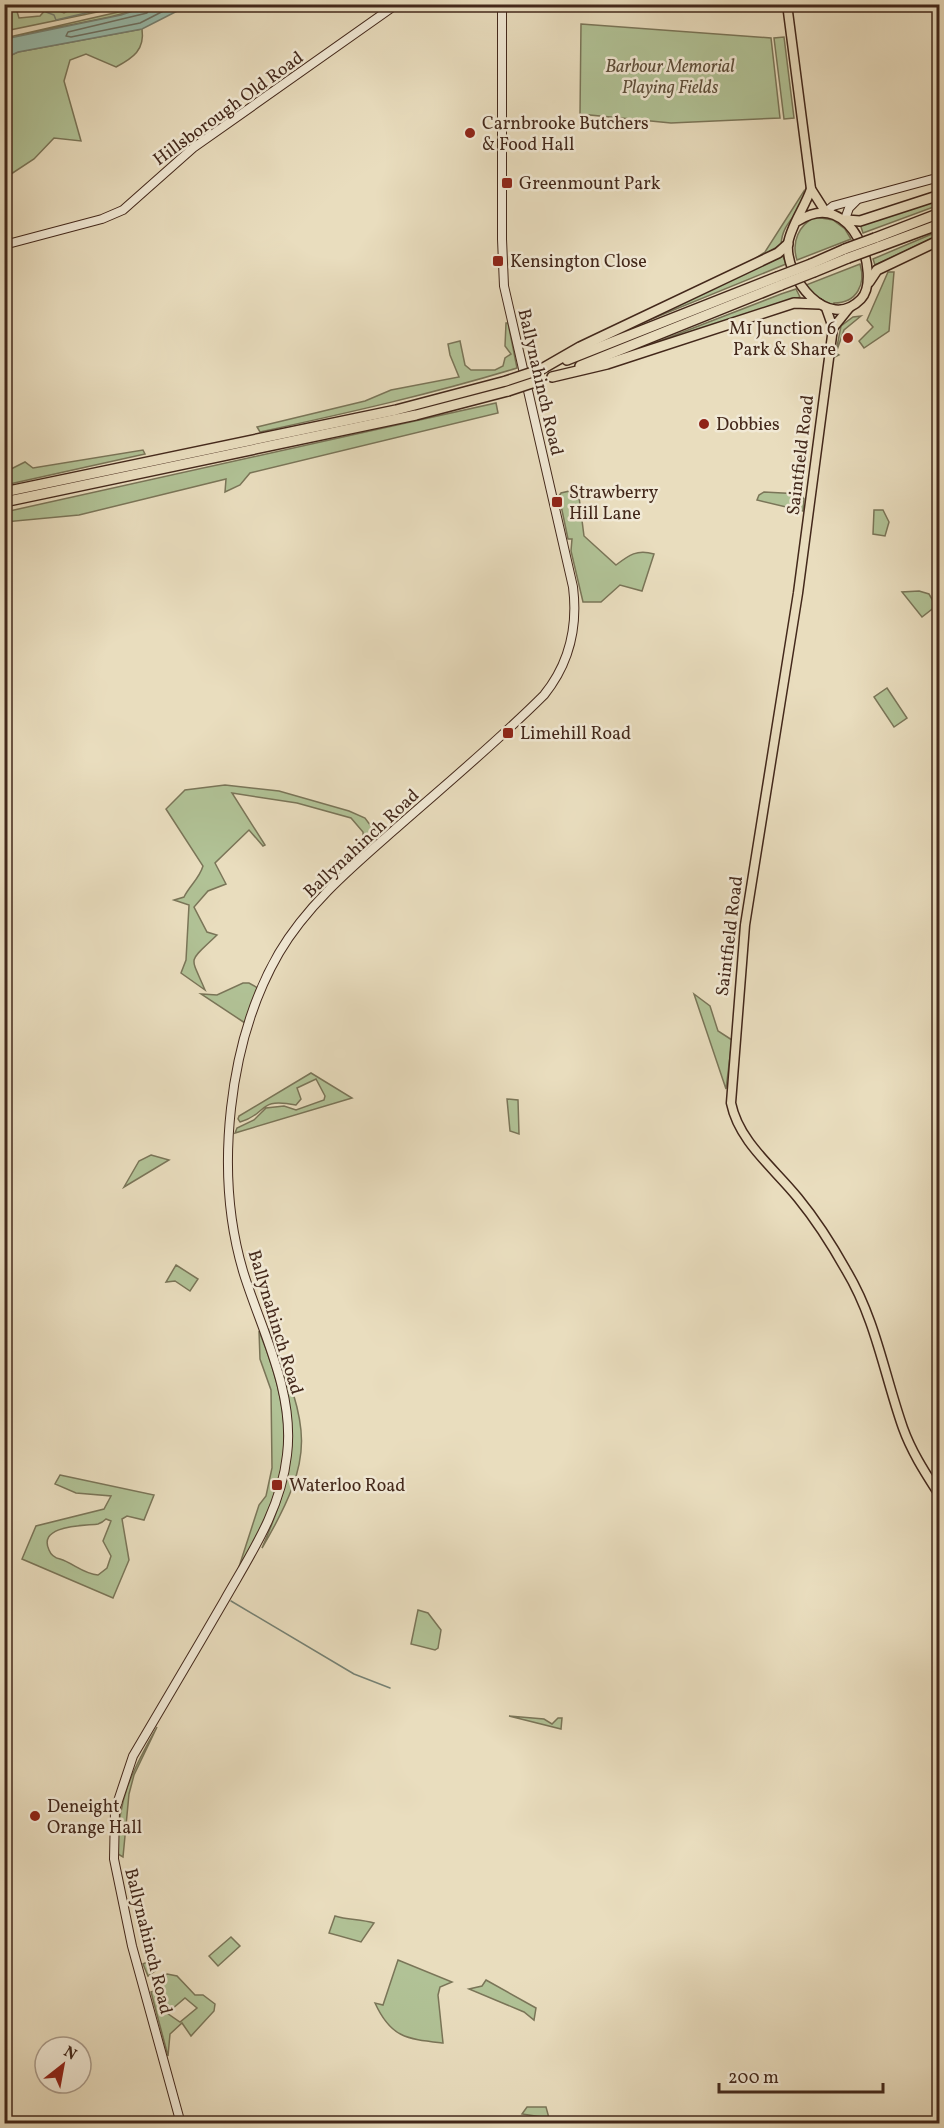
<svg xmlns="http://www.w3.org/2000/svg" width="944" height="2128" viewBox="0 0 944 2128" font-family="Vollkorn,serif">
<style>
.green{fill:#b1c296;stroke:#7a7558;stroke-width:1.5;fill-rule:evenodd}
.water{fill:#98bcad;stroke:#768173;stroke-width:1.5}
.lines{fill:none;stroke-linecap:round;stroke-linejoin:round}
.shore{stroke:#6e7264;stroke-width:1.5}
.stream{stroke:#768173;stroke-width:1.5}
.secondary-casing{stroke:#43281b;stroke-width:10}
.primary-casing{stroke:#43281b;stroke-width:11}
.highway-casing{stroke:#43281b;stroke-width:12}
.secondary{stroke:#f1e9d5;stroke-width:8}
.primary{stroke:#e9ddbe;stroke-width:8}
.highway{stroke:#e9ddbe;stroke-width:9}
.highway-bridge-casing{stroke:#43281b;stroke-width:12;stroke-linecap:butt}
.highway-bridge{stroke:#e9ddbe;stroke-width:9}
.poi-dot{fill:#8f2418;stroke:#f1e9d5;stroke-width:2}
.labels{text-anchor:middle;stroke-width:5;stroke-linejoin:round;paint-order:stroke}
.park-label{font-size:18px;font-style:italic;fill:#5e4e3a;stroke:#f1e9d5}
.street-label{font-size:18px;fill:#43281b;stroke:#f1e9d5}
.poi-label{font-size:18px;fill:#43281b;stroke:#f1e9d5;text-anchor:start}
</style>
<rect width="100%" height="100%" fill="#e9ddbe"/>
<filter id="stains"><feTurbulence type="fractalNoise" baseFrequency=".00333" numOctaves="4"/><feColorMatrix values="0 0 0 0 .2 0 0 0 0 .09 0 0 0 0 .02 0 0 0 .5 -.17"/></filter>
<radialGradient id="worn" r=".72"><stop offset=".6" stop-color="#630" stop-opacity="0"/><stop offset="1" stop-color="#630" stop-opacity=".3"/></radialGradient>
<g class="green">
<polygon points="5,4 15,5 19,18 40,16 47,8 53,8 64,13 79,5 131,5 5,31"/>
<polygon points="149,5 154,5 110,17 5,38"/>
<polygon points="581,24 771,38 780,118 671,123 580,114"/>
<path d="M142 29C145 50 133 58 116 67L86 54 70 60 64 81 81 141 54 138 34 159 5 178V58L18 52Z"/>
<polygon points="784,37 794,118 784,119 774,38"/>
<path d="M804 191C806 213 782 218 781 245L753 260 765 252Z"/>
<polygon points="939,199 939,205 863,233 860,224"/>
<path d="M815 217 833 220 845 229 851 239 797 260C791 242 799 225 815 217Z"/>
<polygon points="939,231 939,235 875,265 873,259"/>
<polygon points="783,256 786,264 615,334"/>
<path d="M860 264C866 284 857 303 834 303V306L815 296 806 285Z"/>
<polygon points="888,272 894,272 889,331 864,348 859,341 873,327 867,320"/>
<polygon points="796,289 800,297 626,354 781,294"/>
<polygon points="861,316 844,330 836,353 839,355 835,357 841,326 853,317"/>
<path d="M506 323H508L517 368C432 394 347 413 260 432L257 427 365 401 391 390 459 377 450 355 448 344 460 341 465 365 471 370H495L503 366 505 358 511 354 505 346Z"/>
<polygon points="496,403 498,413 250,473 240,485 225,492 226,479 79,515 5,522 5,512"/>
<polygon points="143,450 145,454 5,485 5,472 25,462 33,468"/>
<path d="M578 489 584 536 616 565C629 555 637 549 654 554L642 591 620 585 601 602H583L571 551 572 539H568L559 496 561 493Z"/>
<polygon points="764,492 801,494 804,499 803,511 757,500 759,495"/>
<polygon points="874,510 883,510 889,522 885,536 873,534"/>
<polygon points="919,591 929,594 936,606 922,617 902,592"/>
<polygon points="887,688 907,718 894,727 874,697"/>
<path d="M225 785 279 791 349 811 365 818 379 837 364 850 363 832 351 818 297 803 232 793 265 845 263 846 249 830 215 863 226 884 208 891 194 907 207 932 217 935C187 964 190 954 205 990L181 973 186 960 189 905 174 900 184 897C190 885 199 879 203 866L166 809 185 790Z"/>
<polygon points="243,983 249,983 258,988 245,1023 201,994 217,995"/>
<polygon points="694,994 710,1006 718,1031 732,1040 726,1089"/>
<path d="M311 1073 352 1098 235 1133 237 1128 254 1120 266 1108 284 1106 296 1110 324 1100 325 1096 316 1079 297 1088 301 1099 296 1105C256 1097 269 1114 240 1122L238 1119 239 1116Z"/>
<polygon points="507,1099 518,1100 519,1134 510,1131"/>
<polygon points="151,1155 169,1160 124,1187 139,1161"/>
<polygon points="176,1265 198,1279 190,1291 175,1281 166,1282"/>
<path d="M269 1328C308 1428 319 1451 262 1548 303 1454 295 1424 269 1328Z"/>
<path d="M259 1331C299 1430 291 1479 238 1570L259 1505 266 1496 272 1468 271 1390 260 1359Z"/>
<path d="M60 1475 154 1495 144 1520 127 1516 122 1519 129 1560 113 1598 22 1559 36 1526 104 1509 111 1496 76 1493 55 1484ZM106 1519 111 1521 103 1541 111 1556 107 1568 98 1575C84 1574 73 1563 60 1559 55 1558 51 1555 49 1550 37 1524 87 1526 98 1524 101 1523 104 1521 106 1519Z"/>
<polygon points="418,1610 428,1613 441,1630 438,1648 435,1650 411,1644"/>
<polygon points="509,1716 544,1719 552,1724 558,1718 562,1718 561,1729"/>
<path d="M157 1727 134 1775 129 1794 123 1857 118 1854C116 1801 132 1771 157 1727Z"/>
<path d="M335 1916C348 1920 360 1919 374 1923L361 1942 329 1933Z"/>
<polygon points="231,1937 240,1946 218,1966 209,1956"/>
<polygon points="154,1959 159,1968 148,1976 143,1964"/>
<path d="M398 1960 452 1982 440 1987 438 1995 443 2043C407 2039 391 2038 375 2003L383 2005Z"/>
<polygon points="167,1974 177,1976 195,1995 203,1995 215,2004 214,2011 191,2036 182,2023 170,2034 168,2056 151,1992 157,1990 164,2011 180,2022 197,2008 185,1998 172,2009 167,2009 164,1994 156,1983"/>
<polygon points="486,1980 536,2008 534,2020 524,2012 469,1989 482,1986"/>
<polygon points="527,2107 546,2107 549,2118 522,2114"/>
</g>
<polygon class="water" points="154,4 189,5 142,29 18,52 5,58 5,39 121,15"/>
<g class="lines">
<polyline class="shore" points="152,4 147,13 68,32 66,36 71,37 140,23 177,4"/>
<g class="stream">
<polyline points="46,12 54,15 56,20 124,4"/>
<polyline points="231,1601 354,1674 390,1688"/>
</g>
<defs>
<g id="secondary">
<polyline points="827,211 833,206 940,177"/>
<polyline points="845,219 849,208 856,201"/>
<polyline points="4,245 102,219 123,210 193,148 397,4"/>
<path d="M181 2124 132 1946 114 1859 115 1810 133 1756C163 1705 194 1653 224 1601 250 1555 281 1510 287 1455 295 1391 261 1330 243 1271 214 1173 228 1041 279 953 307 905 352 867 393 831 444 786 496 743 544 695 569 664 578 627 573 587L504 286 502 239V4"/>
</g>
<g id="primary">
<polyline points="787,4 811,189 825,211"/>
<path d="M798 221C853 185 882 277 861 299 828 333 785 278 788 244 790 227 805 207 811 189"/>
<path d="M826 308 833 328 798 593 745 925 731 1103C739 1142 774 1168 798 1198 816 1220 832 1245 846 1270 876 1320 884 1374 903 1428 912 1453 926 1474 940 1496"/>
<polyline points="833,328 849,308"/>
</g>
<g id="highway">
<polyline points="846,220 860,221 940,195"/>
<polyline points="875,238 940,213"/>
<polyline points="878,247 940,224"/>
<polyline points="811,264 845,249"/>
<polyline points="814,272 848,258"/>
<polyline points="869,282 877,270 940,240"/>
<polyline points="567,360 777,277"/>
<polyline points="580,366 781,285"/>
<polyline points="540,370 580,347 778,253 788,244"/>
<polyline points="552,377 607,364 794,303 819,304"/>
<polyline points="4,492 396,410 506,381"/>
<polyline points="4,502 416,415 508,391"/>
</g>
</defs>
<use href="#secondary" class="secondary-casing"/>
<use href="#primary" class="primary-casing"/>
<use href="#highway" class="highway-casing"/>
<use href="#secondary" class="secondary"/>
<use href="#primary" class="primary"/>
<use href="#highway" class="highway"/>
<defs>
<g id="highway-bridge">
<polyline points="845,249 875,238"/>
<polyline points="848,258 878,247"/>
<polyline points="777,277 811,264"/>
<polyline points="781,285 814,272"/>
<polyline points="506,381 533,372"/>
<polyline points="508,391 541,380"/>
</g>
</defs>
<use href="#highway-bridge" class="highway-bridge-casing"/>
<use href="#highway-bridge" class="highway-bridge"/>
</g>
<g class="poi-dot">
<circle cx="470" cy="133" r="6"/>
<rect x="501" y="177" width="12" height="12" rx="3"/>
<rect x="492" y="255" width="12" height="12" rx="3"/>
<circle cx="848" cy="338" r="6"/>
<circle cx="704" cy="424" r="6"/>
<rect x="551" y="496" width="12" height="12" rx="3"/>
<rect x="502" y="727" width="12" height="12" rx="3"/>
<rect x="271" y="1479" width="12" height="12" rx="3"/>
<circle cx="35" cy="1816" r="6"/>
</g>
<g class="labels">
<g class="park-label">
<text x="670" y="72">Barbour Memorial<tspan x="670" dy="21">Playing Fields</tspan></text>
</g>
<g class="street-label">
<text transform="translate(228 108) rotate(-36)" y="6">Hillsborough Old Road</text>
<text transform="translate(541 382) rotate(77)" y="6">Ballynahinch Road</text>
<text transform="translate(800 455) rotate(-83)" y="6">Saintfield Road</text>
<text transform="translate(361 843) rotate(-43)" y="6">Ballynahinch Road</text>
<text transform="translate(729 936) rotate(-83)" y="6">Saintfield Road</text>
<text transform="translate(276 1322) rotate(73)" y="6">Ballynahinch Road</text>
<text transform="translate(149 1941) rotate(76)" y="6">Ballynahinch Road</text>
</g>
<g class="poi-label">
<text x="482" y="129">Carnbrooke Butchers<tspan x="482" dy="21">&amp; Food Hall</tspan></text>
<text x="519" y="189">Greenmount Park</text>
<text x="510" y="267">Kensington Close</text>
<text x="836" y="334" text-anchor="end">M1 Junction 6<tspan x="836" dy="21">Park &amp; Share</tspan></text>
<text x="716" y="430">Dobbies</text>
<text x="569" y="498">Strawberry<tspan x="569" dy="21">Hill Lane</tspan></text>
<text x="520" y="739">Limehill Road</text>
<text x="289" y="1491">Waterloo Road</text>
<text x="47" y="1812">Deneight<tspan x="47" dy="21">Orange Hall</tspan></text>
</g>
</g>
<rect width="944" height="2128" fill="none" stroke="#e9ddbe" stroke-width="24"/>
<rect x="6" y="6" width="932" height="2116" fill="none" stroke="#43281b" stroke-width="3"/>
<rect x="12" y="12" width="920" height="2104" fill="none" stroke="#43281b" stroke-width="1.5"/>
<g transform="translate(63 2065) rotate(31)"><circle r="28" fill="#f1e9d5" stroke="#ab9c8b" stroke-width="1.5"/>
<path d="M0-4.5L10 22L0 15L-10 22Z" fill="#8f2418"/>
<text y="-9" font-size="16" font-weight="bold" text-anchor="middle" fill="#43281b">N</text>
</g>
<path d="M719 2083v9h164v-9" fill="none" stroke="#43281b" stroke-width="3"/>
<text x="728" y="2083" font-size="18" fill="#43281b" stroke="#f1e9d5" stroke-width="4.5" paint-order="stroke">200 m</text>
<rect width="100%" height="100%" filter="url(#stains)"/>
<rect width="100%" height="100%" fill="url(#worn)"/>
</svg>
